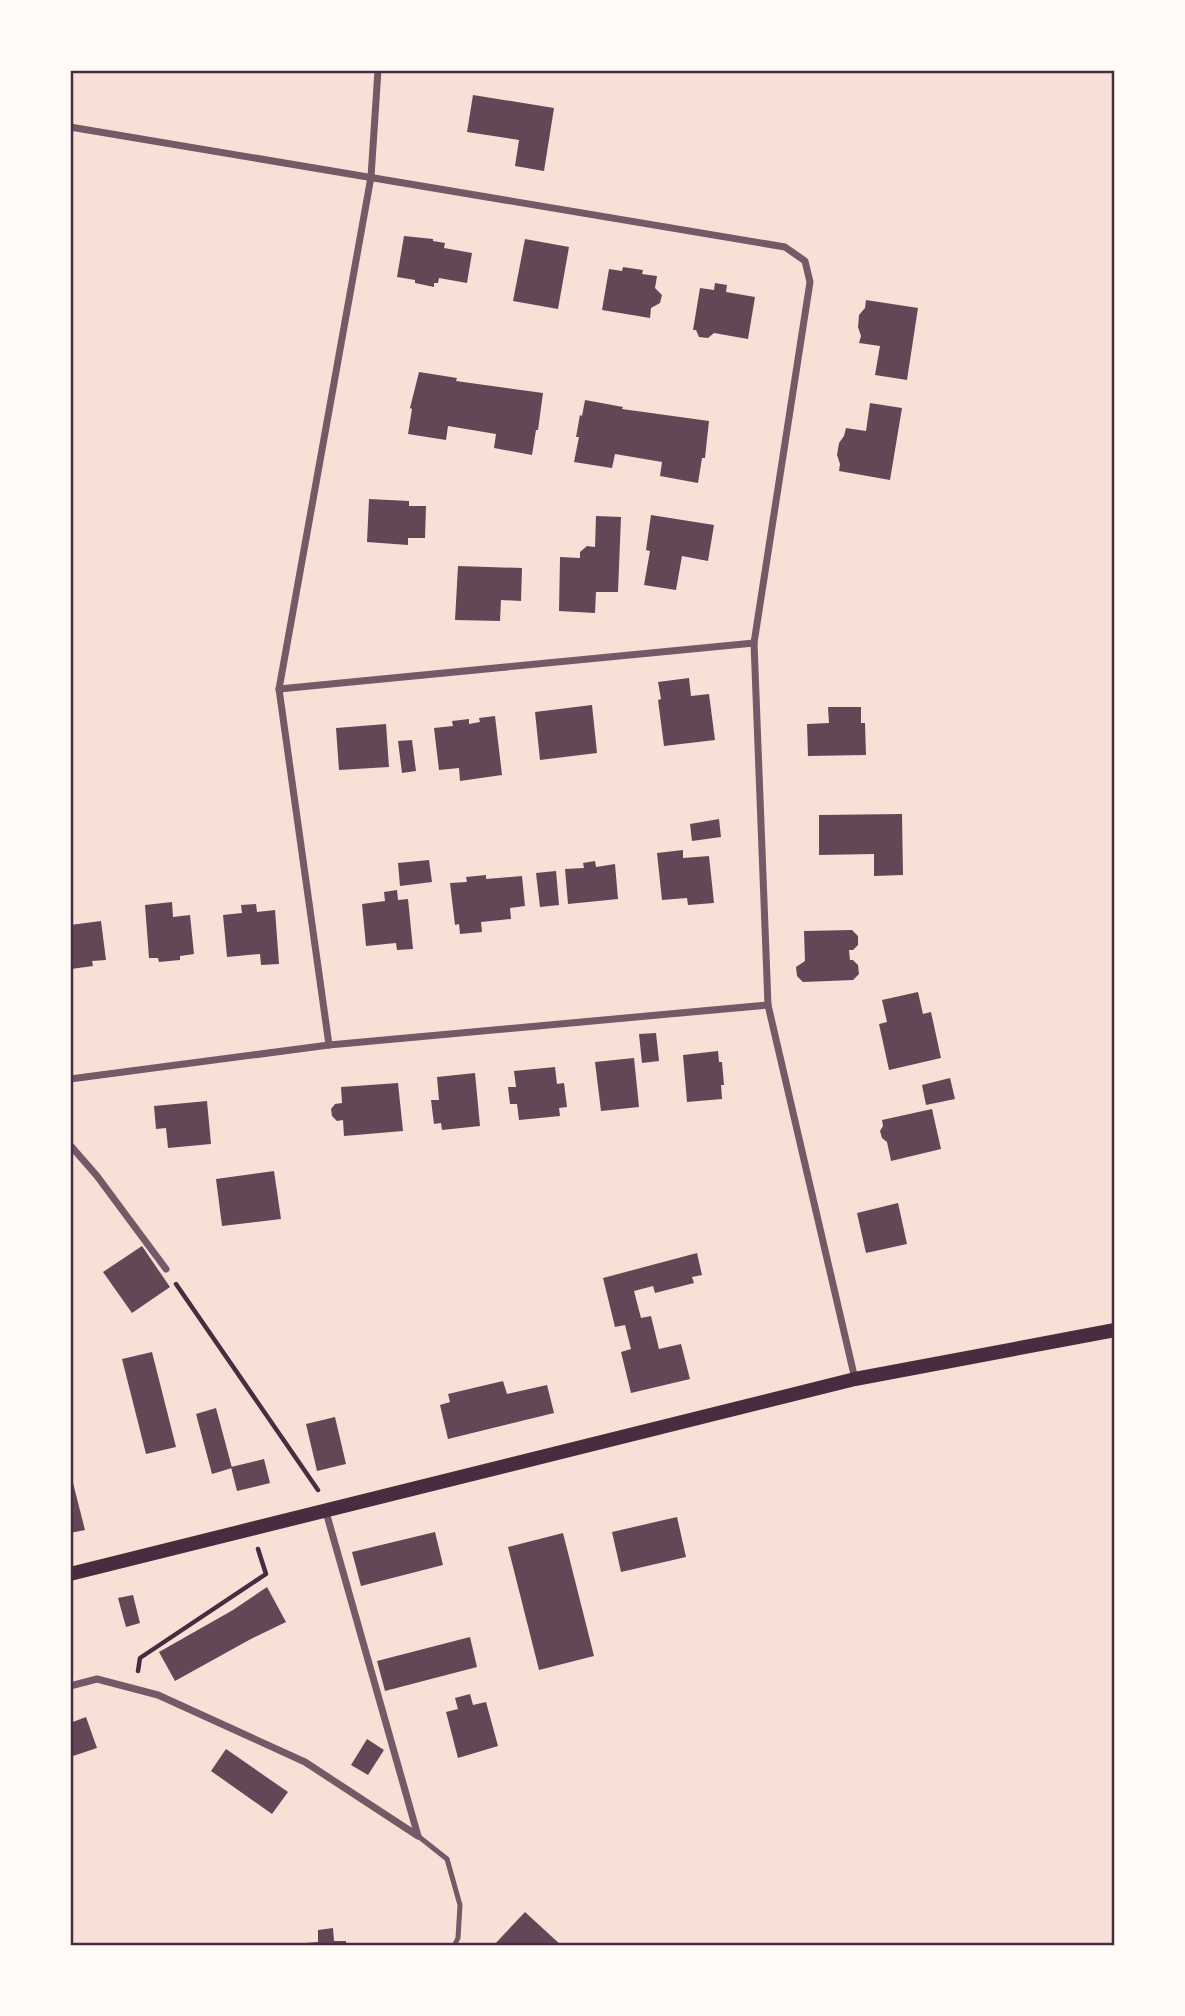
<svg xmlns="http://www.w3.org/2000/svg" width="1185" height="2016" viewBox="0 0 1185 2016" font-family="Quicksand,sans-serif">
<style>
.building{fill:#644757}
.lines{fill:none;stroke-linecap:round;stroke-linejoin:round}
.path{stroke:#4a2c40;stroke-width:4.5}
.service{stroke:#755966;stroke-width:5}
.minor{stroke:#755966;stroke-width:7}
.secondary{stroke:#4a2c40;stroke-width:14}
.neatline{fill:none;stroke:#4a2c40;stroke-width:2.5}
</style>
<rect width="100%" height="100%" fill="#f7e1d7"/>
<g class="building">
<polygon points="473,95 554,108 544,171 515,166 519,140 467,132"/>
<polygon points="404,236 433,239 433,241 445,243 444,248 472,253 467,283 439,278 438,283 434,283 434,287 415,283 415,280 397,277"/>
<polygon points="525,239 569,247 558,309 513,301"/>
<polygon points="623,267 643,270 642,274 657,276 655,288 662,295 660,303 651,308 650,318 602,310 609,269 622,271"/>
<polygon points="715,283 727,285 726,292 755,297 748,339 714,333 708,338 699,337 696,330 693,330 700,288 714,290"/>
<polygon points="866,300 918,308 907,380 875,375 880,346 859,343 861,336 858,327 859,315 865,308"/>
<polygon points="419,372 457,378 456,381 543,393 538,430 536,430 532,455 494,448 496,434 448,426 446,440 408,434 412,409 410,408"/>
<polygon points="585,400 623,407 622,409 709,421 705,458 702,458 698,483 660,476 662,462 615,454 612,468 574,462 579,437 576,437 580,415 582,416"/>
<polygon points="870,403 902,408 890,480 839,471 840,464 837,455 839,443 844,436 846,428 866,431"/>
<polygon points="369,499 409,501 409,506 426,506 425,538 408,538 408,545 367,542"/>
<polygon points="651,515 714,525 708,561 682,556 676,590 644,585 650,551 646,550"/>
<polygon points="596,516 621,517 618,592 596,592 595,613 559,611 560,557 580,558 580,552 587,546 595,547"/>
<polygon points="458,566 522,568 521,601 501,600 500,621 455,620"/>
<polygon points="689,678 691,696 709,694 715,740 664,746 658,700 661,699 658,682"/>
<polygon points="592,705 597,753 540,760 535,712"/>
<polygon points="828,707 861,707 861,723 865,723 866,755 808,756 807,724 829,723"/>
<polygon points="495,716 502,775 460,781 459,768 439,770 434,728 453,726 452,721 469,719 469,724 480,722 479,718"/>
<polygon points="386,724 389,767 339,770 336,728"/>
<polygon points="412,740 416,771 402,773 398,741"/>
<polygon points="902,814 903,875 874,876 874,854 819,855 819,815"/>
<polygon points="719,819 721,837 692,841 690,824"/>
<polygon points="683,850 683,858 709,856 714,903 688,905 687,898 662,900 657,853"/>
<polygon points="429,860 432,882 400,886 398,863"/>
<polygon points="595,861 596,867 615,864 618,899 568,904 565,869 584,868 583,863"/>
<polygon points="556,871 559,905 540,907 536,873"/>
<polygon points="486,875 486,879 522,876 525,906 510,908 511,919 481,922 482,932 460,934 459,924 455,925 450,883 467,882 466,877"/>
<polygon points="397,890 398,900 408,899 413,949 397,950 396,943 366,946 362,904 385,901 384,892"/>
<polygon points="172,902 173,917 190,915 194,954 180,956 180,960 159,962 158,958 149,958 145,905"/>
<polygon points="256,904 257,912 275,910 279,964 261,965 260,954 227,957 223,915 242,913 241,905"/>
<polygon points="101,921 106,960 92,961 93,966 71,969 70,925"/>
<polygon points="852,930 858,936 858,945 853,950 849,950 850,960 853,960 858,965 859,974 853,980 803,982 797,976 796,967 805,961 804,931"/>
<polygon points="918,992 923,1014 931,1012 941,1058 889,1070 879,1024 887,1022 882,1000"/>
<polygon points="656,1033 659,1061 642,1063 639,1034"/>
<polygon points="718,1051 719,1062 722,1062 724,1085 721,1085 722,1099 687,1102 683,1055"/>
<polygon points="634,1058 639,1107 601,1111 595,1062"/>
<polygon points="555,1067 557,1084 564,1083 567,1107 559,1108 560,1116 519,1120 517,1104 510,1104 508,1087 516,1087 514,1071"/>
<polygon points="475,1073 480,1126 442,1130 441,1123 434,1124 431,1100 439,1100 437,1077"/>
<polygon points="950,1078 955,1099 926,1105 922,1085"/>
<polygon points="398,1083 403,1131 344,1136 343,1120 337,1121 332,1116 331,1109 335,1104 342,1103 341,1087"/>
<polygon points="207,1101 211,1144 168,1148 166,1128 156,1129 154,1106"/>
<polygon points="932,1109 941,1149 891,1161 887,1142 882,1138 880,1131 883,1126 882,1120"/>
<polygon points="274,1171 281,1219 222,1226 216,1179"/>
<polygon points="898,1203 907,1244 866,1253 857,1213"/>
<polygon points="142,1246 170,1287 132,1313 103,1272"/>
<polygon points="697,1253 702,1275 692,1277 694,1283 655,1293 653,1286 634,1291 641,1318 651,1316 659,1349 681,1344 690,1379 631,1393 621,1352 631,1349 625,1325 615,1327 603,1278"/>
<polygon points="152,1352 176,1447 146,1454 122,1359"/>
<polygon points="503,1381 507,1394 547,1385 554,1413 448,1439 440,1405 450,1402 448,1394"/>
<polygon points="216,1408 232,1468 212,1474 196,1414"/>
<polygon points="335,1417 346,1464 317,1471 306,1424"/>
<polygon points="264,1459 270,1483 237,1491 231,1467"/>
<polygon points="70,1471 85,1530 70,1533"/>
<polygon points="677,1517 686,1557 621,1572 612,1532"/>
<polygon points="435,1532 443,1565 361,1586 352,1552"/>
<polygon points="563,1533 594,1656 539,1670 508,1547"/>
<polygon points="267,1587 286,1622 249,1640 175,1681 159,1652 233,1610"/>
<polygon points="133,1595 140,1623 126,1627 118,1598"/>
<polygon points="470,1637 477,1667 385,1691 377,1661"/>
<polygon points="470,1694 473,1705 486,1702 498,1746 458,1758 446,1712 458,1709 455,1698"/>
<polygon points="86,1717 97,1748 70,1757 70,1723"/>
<polygon points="367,1739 384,1750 368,1775 351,1765"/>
<polygon points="226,1749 288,1792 272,1814 211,1771"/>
<polygon points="525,1912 562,1946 493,1946"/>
<polygon points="333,1928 334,1941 346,1941 346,1946 292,1946 292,1944 318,1942 318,1930"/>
</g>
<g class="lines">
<g class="path">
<polyline points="176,1284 318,1490"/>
<polyline points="138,1671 140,1658 266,1574 258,1549"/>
</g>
<polyline class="service" points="418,1836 447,1859 460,1905 458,1938 454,1946"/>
<g class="minor">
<polyline points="70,127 785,247 805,261 810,282 754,643 768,1005 855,1379"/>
<polyline points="279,689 754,643"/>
<polyline points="329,1045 279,689 371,177 378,70"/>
<polyline points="70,1079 329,1045 768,1005"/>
<polyline points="70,1145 97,1176 166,1269"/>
<polyline points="70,1686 97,1679 158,1695 305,1762 418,1836 326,1512"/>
</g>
<polyline class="secondary" points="70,1574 855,1379 1115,1330"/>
</g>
<rect width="1185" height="2016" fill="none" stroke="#fffaf5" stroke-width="144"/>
<rect x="72" y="72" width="1041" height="1872" class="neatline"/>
</svg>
